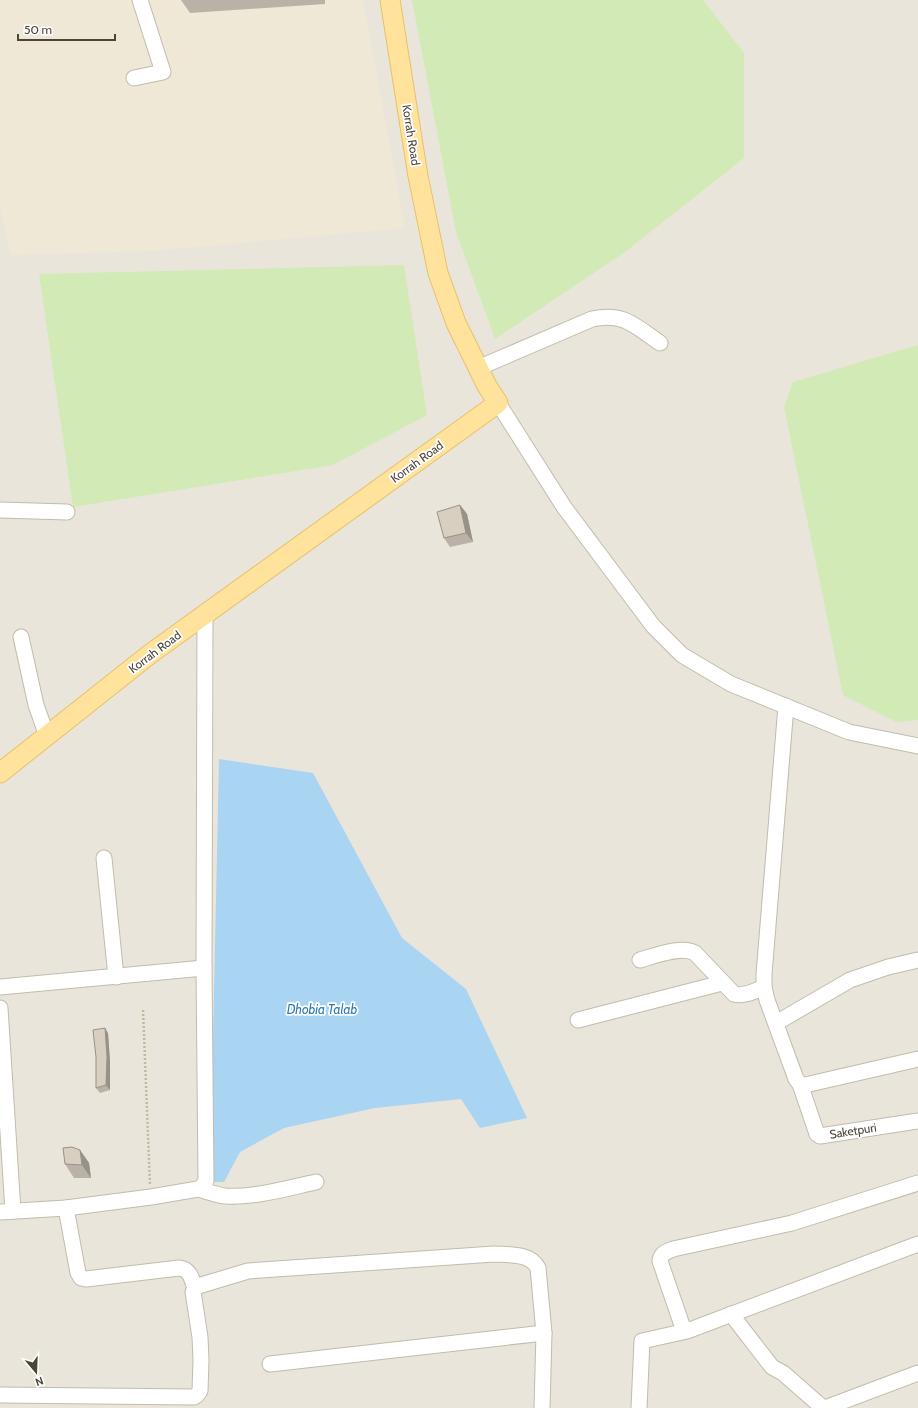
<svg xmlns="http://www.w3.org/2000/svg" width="918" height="1408" viewBox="0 0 918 1408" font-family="Cabin,sans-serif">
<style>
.residential{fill:#eae5da}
.education{fill:#efe8d6}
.green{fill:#d2eab5}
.water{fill:#a9d4f2}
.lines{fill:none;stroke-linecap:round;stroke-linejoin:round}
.minor-casing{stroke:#c2bbae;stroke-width:17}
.major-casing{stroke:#e6c16a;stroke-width:21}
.path{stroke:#c4b79f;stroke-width:2.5;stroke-dasharray:2 2;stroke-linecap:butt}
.minor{stroke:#fff;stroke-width:15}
.major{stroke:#ffe39c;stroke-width:19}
.wall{fill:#bab2a6}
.shaded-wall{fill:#979187}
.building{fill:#d8cfc1;stroke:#979187}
.labels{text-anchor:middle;stroke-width:3.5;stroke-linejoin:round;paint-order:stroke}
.street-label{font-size:12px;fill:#4b4439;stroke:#fff}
.water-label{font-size:13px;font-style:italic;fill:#2e7ab2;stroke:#fff}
</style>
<rect width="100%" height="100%" fill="#f6f3ec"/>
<rect class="residential" x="0" y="0" width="918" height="1408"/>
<polygon class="education" points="0,0 363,0 405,228 152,251 11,255 0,208"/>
<g class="green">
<polygon points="412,0 703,0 744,53 744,158 625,252 495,339 456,232"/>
<polygon points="404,265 427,415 333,465 73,507 39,274"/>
<polygon points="918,345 918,720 896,722 843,695 784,407 793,382"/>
</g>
<polygon class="water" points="219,759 313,773 402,938 466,989 527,1118 480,1128 461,1099 375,1108 284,1128 240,1152 224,1182 210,1182"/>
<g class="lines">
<defs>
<g id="minor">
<polyline points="134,78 163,72 140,0"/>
<path d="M478 368 592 319C624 312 635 326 660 343"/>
<polyline points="498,403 564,507 653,626 682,655 731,684 849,732 918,746"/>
<polyline points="0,510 67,512"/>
<polyline points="21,637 36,705 47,736"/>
<polyline points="786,706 764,974 764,987 767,1000 796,1079 800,1084 805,1085 918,1059"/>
<polyline points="104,858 116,977"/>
<path d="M640 960C654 956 682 945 695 953L734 994C744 997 755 991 764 987"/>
<polyline points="0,987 204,968"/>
<polyline points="0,1008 13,1211"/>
<polyline points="578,1020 722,983"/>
<polyline points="776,1023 850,980 888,967 918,960"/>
<polyline points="800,1084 817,1134 820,1136 918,1121"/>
<path d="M198 1189C206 1191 216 1195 225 1196 254 1198 288 1188 316 1182"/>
<path d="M66 1208 78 1273 81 1278 86 1279 179 1268C190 1269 192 1279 195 1289"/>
<polyline points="0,1212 66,1208 151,1197 198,1189 202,1187 206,1181 204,968 205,615"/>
<polyline points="731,1314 772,1367 783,1373 823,1408"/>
<path d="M684 1331 660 1261C661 1253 666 1252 673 1249L792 1223 918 1183"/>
<polyline points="270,1364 544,1333"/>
<path d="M0 1395 194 1397 197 1395 200 1391 201 1360 200 1337 193 1292 198 1286 248 1271 494 1254C510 1255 530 1253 538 1268L544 1333 542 1408"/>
<polyline points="639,1408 642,1341 687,1331 918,1244"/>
<polyline points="825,1408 918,1373"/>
</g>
<polyline id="major" points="0,773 150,654 498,403 487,386 456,323 438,273 418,176 390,0"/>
</defs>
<use href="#minor" class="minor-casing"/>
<use href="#major" class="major-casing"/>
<polyline class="path" points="143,1010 150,1185"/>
<use href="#minor" class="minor"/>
<use href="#major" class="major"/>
</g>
<g class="wall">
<polygon points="181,0 325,0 325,4 190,13"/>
<polygon points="460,505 467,514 473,542 450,547 444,538"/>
<polygon points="108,1033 110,1062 110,1090 100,1093 96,1088"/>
<polygon points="80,1150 89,1163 91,1178 74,1178 65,1164"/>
</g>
<g class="shaded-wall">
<polygon points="460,505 467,514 473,542 466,533"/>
<polygon points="105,1028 108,1033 110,1062 110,1090 106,1085"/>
<polygon points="80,1150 89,1163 91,1178 82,1165"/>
</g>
<g class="building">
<polygon points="460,505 466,533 444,538 437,512"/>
<polygon points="105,1028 107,1057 106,1085 96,1088 96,1057 93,1030"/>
<polygon points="72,1147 80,1150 82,1165 65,1164 63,1148"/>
</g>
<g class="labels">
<g class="street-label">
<text transform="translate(411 135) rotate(81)" y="4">Korrah Road</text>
<text transform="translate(417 462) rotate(-36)" y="4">Korrah Road</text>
<text transform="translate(155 652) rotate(-37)" y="4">Korrah Road</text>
<text transform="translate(853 1131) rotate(-9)" y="4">Saketpuri</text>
</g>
<g class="water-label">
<text x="322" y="1014">Dhobia Talab</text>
</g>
</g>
<g transform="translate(36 1372) rotate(161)" stroke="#ffffff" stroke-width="3" paint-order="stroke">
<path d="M0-3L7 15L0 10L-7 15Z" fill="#4b4439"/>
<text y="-6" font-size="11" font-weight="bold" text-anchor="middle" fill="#4b4439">N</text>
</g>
<path d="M18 34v6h97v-6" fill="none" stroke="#4b4439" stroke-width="2"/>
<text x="24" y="34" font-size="12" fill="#4b4439" stroke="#ffffff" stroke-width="3" paint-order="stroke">50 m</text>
</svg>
